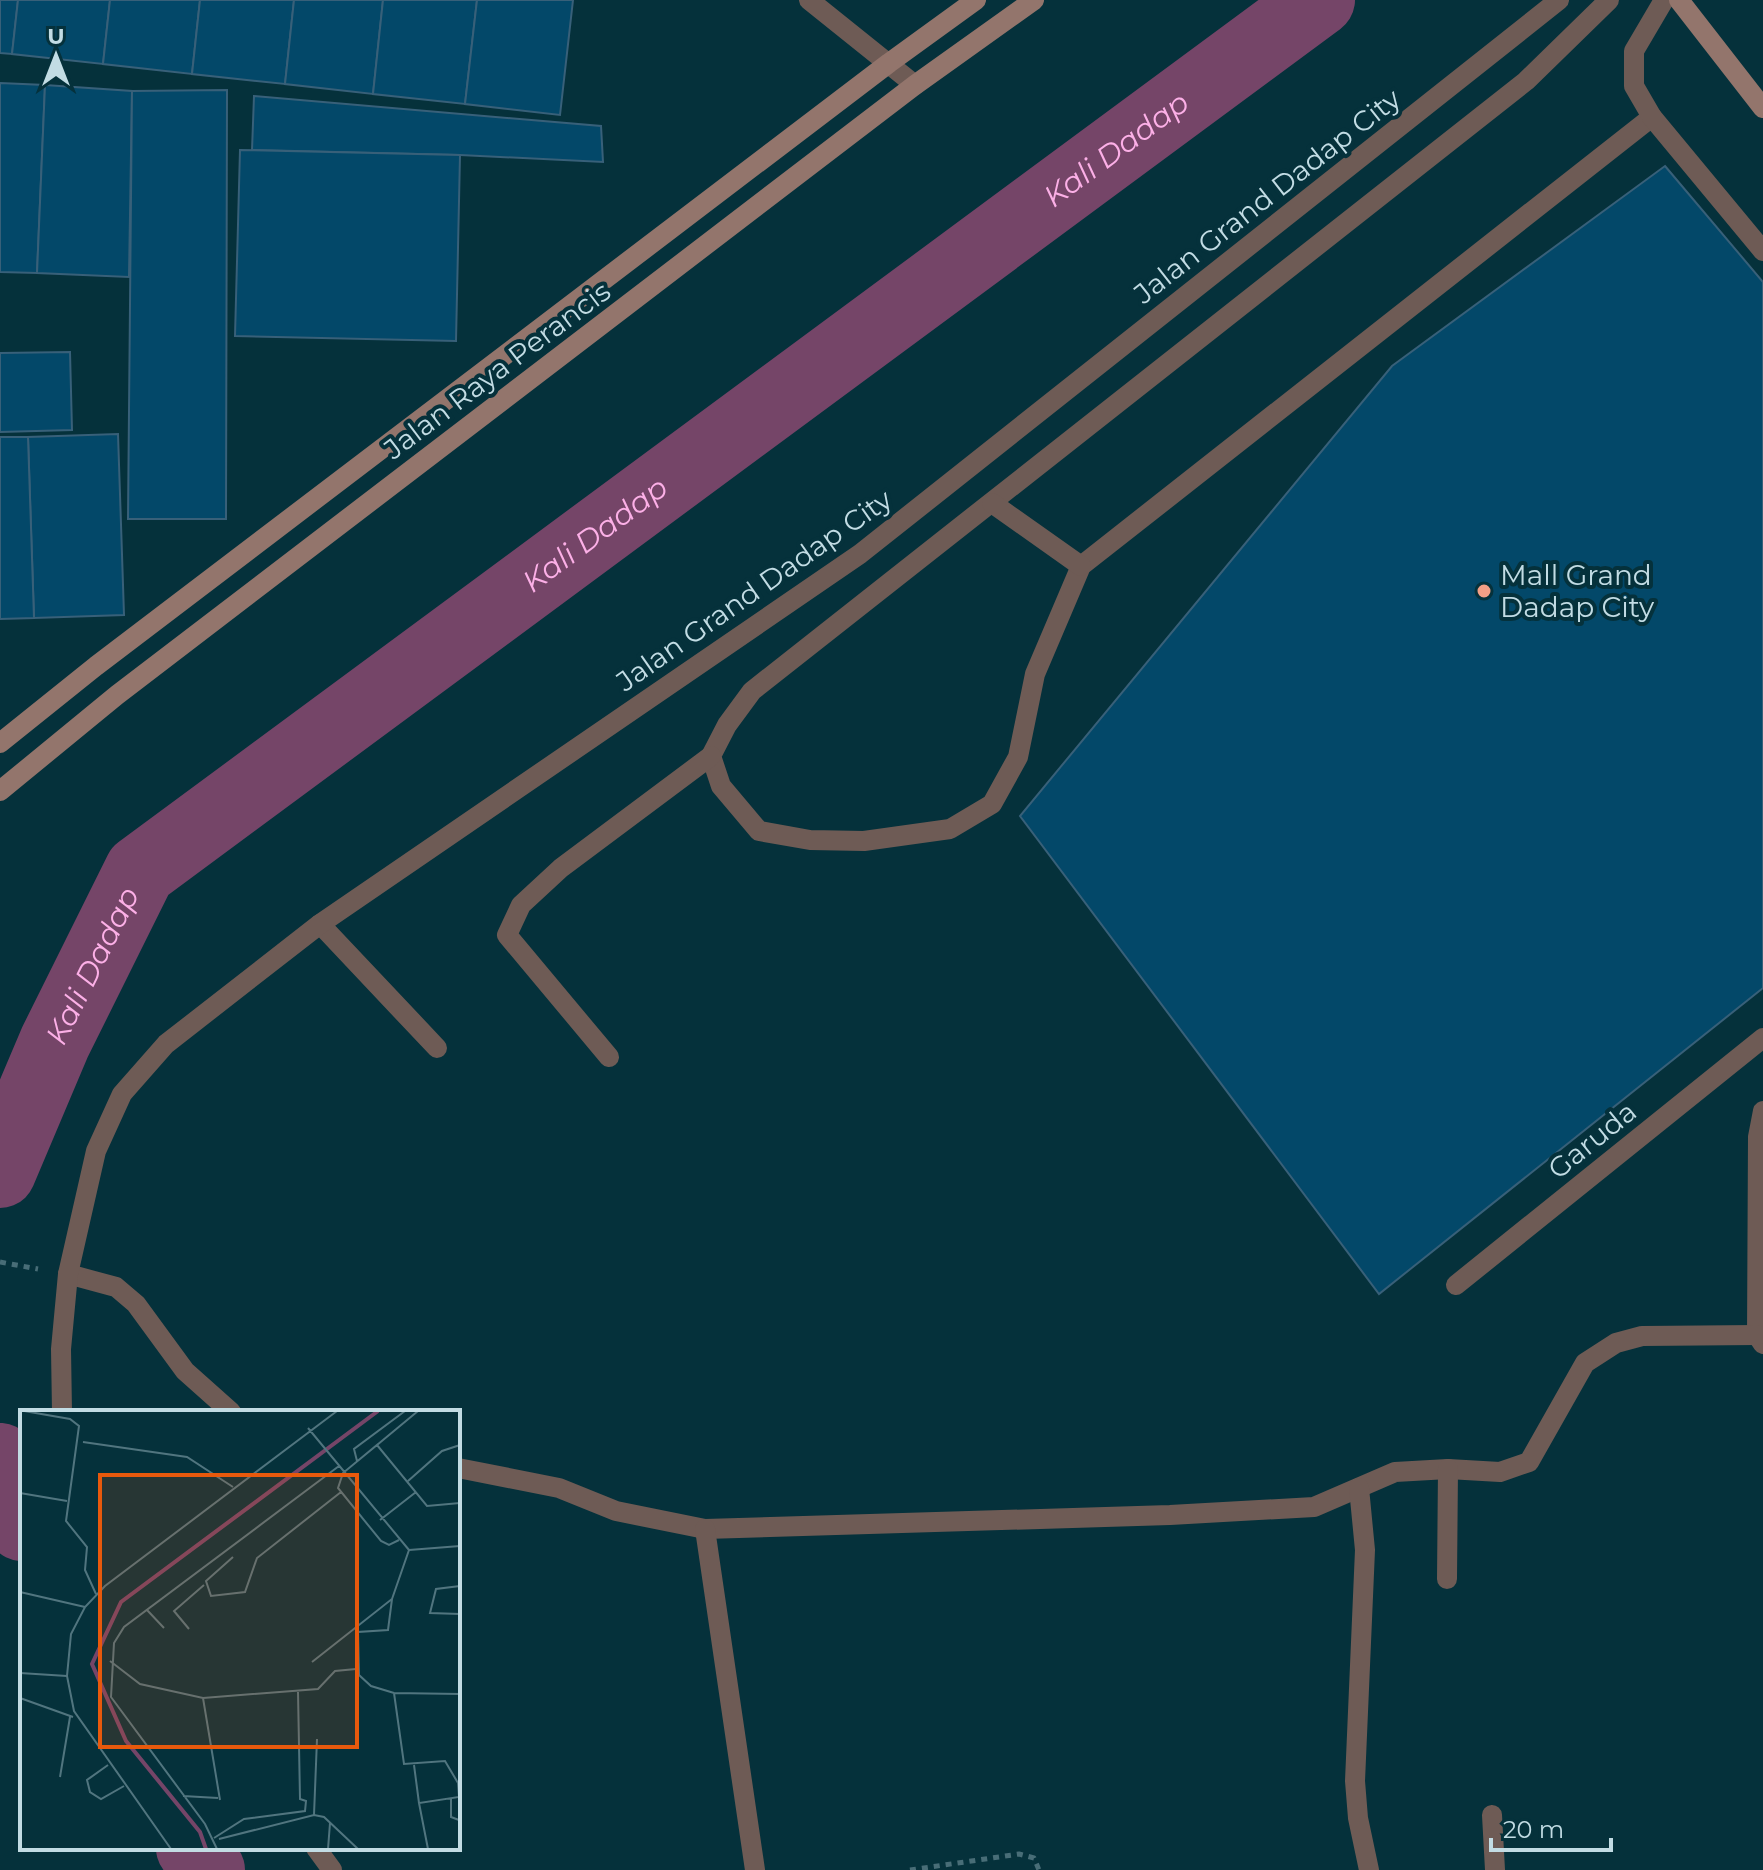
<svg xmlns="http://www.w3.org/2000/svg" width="1763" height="1870" viewBox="0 0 1763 1870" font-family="Montserrat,sans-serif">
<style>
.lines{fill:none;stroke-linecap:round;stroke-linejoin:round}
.river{stroke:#754568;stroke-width:72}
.building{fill:#034869;stroke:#386079;stroke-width:2}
.path{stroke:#486d77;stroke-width:5;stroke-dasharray:6 6;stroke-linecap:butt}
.lane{stroke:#6e5b55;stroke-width:20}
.street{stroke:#6e5b55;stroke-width:20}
.secondary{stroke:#93756c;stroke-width:20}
.poi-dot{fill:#f39f86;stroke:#05313b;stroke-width:3}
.labels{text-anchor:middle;stroke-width:8;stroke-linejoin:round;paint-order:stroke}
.street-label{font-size:28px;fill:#c2dce4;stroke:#05313b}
.poi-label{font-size:28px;fill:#c2dce4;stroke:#05313b;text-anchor:start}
.water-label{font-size:30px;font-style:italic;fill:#fcb0e7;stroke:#05313b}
.inset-river{fill:none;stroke:#754568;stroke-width:4}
.inset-road{fill:none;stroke:#51757f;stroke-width:2}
.view{fill:#e8590c;fill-opacity:0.15;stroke:#e8590c;stroke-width:4}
.inset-edge{fill:none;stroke:#c2dce4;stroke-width:4}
</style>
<rect width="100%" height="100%" fill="#05313b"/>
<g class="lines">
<g class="river">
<path id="s1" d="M0 1172 55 1042 140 871 1319 0"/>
<polyline points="0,1459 22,1525"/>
<polyline points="192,1848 209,1870"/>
</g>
</g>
<g class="building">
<polygon points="0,0 18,0 12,54 0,53"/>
<polygon points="18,0 110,0 103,64 12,54"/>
<polygon points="110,0 200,0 192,74 103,64"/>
<polygon points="200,0 294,0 285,84 192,74"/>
<polygon points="294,0 383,0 373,94 285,84"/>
<polygon points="383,0 477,0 465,104 373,94"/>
<polygon points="477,0 573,0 560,115 465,104"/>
<polygon points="0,83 45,85 37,273 0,272"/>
<polygon points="45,85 132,91 129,277 37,273"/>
<polygon points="227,90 226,519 128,519 132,91"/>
<polygon points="254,96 601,126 603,162 460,155 252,150"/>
<polygon points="240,150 460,155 456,341 235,336"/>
<polygon points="1665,166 1763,282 1763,988 1379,1294 1020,816 1392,366"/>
<polygon points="70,352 72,430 0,432 0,353"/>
<polygon points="118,434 124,615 34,618 28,437"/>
<polygon points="0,437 28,437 34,618 0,619"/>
</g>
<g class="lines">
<g class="path">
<polyline points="0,1262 38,1269"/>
<polyline points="910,1870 1019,1854 1034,1858 1039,1870"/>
</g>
<g class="lane">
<polyline points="809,0 915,85"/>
<polyline points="1609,0 1526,81 752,691 727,725 711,756 721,786 759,831 810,840 864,841 950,829 992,804 1018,757 1035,674 1081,566 1652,117"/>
<polyline points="1664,0 1634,51 1634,86 1652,117 1763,251"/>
<polyline points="992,503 1081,566"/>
<polyline points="320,924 437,1048"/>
<polyline points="609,1057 507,935 521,905 561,868 711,756"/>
</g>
<g class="street">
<polyline points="1763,1111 1758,1137 1757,1335 1763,1344"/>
<polyline points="68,1274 116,1287 136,1304 185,1371 231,1412"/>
<polyline points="1456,1285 1763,1038"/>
<polyline points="62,1412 61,1349 68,1274 96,1151 122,1094 166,1044 320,924 860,554 1559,0"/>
<polyline points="458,1468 559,1488 616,1511 705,1529 1170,1515 1314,1507 1395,1472 1448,1469 1500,1472 1529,1462 1585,1363 1616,1343 1642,1336 1757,1335"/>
<polyline points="1359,1488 1365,1550 1355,1781 1358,1818 1369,1870"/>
<polyline points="705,1529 755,1870"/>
<polyline points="1447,1579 1448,1469"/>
<polyline points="1492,1815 1495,1870"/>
<polyline points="316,1848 332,1870"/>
</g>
<g class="secondary">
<polyline points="1679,0 1763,108"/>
<polyline points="0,743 96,666 889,63 976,0"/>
<polyline points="0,791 117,695 915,85 1034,0"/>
</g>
</g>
<circle class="poi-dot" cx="1484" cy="591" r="8"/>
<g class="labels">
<g class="street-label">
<text transform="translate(1267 196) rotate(-38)" y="10">Jalan Grand Dadap City</text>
<text transform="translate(497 370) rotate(-37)" y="10">Jalan Raya Perancis</text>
<text transform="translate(754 590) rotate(-35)" y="10">Jalan Grand Dadap City</text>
<text transform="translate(1592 1140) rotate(-39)" y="10">Garuda</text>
</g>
<g class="poi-label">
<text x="1500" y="585">Mall Grand<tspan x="1500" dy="32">Dadap City</tspan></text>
</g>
<g class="water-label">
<text dy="10" stroke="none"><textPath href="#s1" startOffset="1546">Kali Dadap</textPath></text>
<text dy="10" stroke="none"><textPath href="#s1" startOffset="898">Kali Dadap</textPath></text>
<text dy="10" stroke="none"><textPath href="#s1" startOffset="226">Kali Dadap</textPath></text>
</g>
</g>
<g transform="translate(20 1410)">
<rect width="440" height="440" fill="#05313b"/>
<path class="inset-river" d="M186 439 180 422 106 331 72 254 101 192 358 1"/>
<path class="inset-road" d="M4 1 50 9 59 16 46 111 67 137 65 160 76 184M288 18 389 140M63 32 167 47 213 77M357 35 398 1M337 51 334 39 385 1M388 71 422 41 440 35M0 83 47 91M360 110 396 82M379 130 369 135 361 131 318 78 323 63 357 35 407 96 440 93M389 140 440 136M213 147 186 171 191 186 225 182 237 148 321 82M440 176 416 179 410 203 440 204M0 182 65 197M372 189 368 220 338 222 339 265 351 276 374 283 440 284M127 200 144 218M169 219 154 201 184 175M90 251 120 274 183 288 298 279 315 261 336 259M292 252 372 189 389 140M0 263 47 266M374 283 384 354 425 351 438 373 439 387 399 393 408 439M0 288 53 307M183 288 200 390M88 355 67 370 70 382 81 389 104 376M394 355 399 393M40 367 50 307M163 386 198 388M431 388V407L439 410 440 418M294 405 297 329M194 428 224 409 285 401 286 391 280 389 278 282M199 429 294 405 304 407 338 439M151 439 54 301 47 266 51 224 65 197 85 176 317 1M197 439 185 414 91 287 94 233 104 217 319 56M308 439 310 413"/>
<path class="view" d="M80 65H337V337H80Z"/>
<rect width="440" height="440" class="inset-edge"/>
</g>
<g transform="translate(56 56)" stroke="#05313b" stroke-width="6" paint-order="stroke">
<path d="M0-6L14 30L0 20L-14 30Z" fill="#c2dce4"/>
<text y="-12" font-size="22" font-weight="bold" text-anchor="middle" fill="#c2dce4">U</text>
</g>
<path d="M1491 1838v12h120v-12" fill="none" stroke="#c2dce4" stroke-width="4"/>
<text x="1503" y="1838" font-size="24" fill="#c2dce4" stroke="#05313b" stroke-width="6" paint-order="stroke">20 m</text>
</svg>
